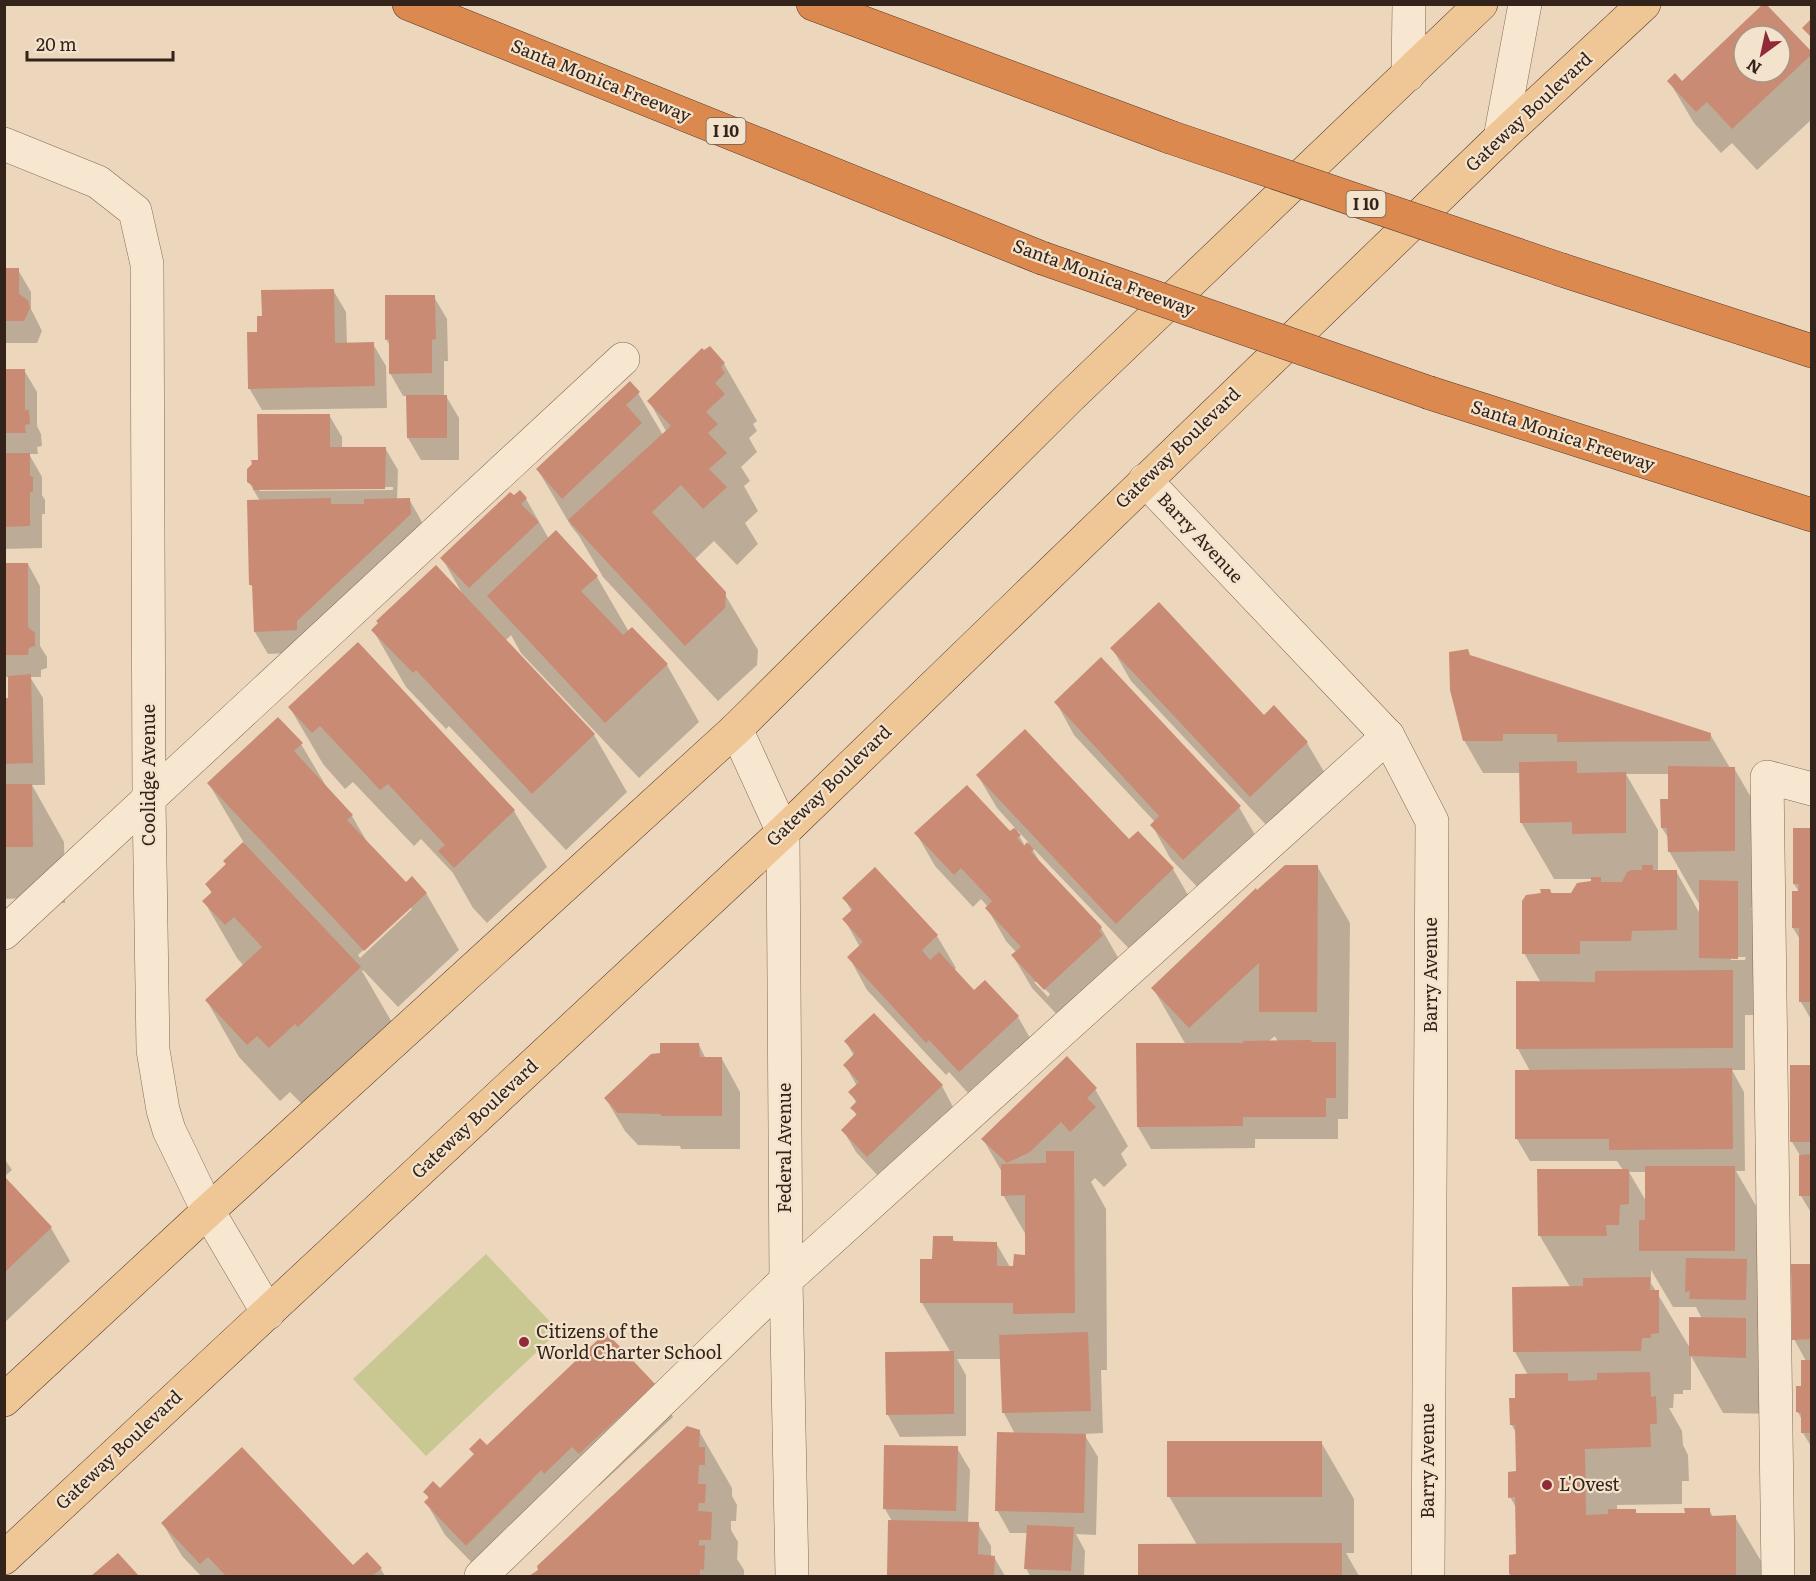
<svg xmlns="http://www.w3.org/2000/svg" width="1816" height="1581" viewBox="0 0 1816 1581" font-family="Literata,serif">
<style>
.green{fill:#c9c892}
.shadow{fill:#0003;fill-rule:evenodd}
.building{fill:#c98b74;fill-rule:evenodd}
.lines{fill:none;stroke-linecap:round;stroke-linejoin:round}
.minor-casing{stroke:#836857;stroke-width:34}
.major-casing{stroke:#50382c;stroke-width:34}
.highway-casing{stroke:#50382c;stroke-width:34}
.minor{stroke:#f7e6d0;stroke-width:33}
.major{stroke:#efc695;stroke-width:33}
.highway{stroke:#db894e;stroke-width:33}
.highway-bridge-casing{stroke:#50382c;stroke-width:34;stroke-linecap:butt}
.highway-bridge{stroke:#db894e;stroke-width:33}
.poi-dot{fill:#902938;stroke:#f4e3cc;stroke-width:2}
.labels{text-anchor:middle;stroke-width:4.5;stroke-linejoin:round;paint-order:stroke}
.shield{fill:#f4e3cc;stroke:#6d5d50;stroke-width:1.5}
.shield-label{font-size:16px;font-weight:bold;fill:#33231b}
.street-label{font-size:18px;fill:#33231b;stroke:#f4e3cc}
.poi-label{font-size:18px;fill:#33231b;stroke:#f4e3cc;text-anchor:start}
</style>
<rect width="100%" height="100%" fill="#ecd7bd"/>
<polygon class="green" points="486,1254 559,1331 426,1456 353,1379"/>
<g class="shadow">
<path d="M1765 5 1812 54V119L1757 170 1732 143 1721 153 1694 123 1669 81 1682 83ZM1744 36H1780V72H1744Z"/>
<polygon points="4,269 18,270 31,292 31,309 42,331 37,343 4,343"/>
<polygon points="333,290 346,312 347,344 373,344 386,366 387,408 262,410 249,388 259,333"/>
<polygon points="434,297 447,319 448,361 444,361 444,396 446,396 459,418 459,460 421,460 408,438 408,396 403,396 390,373 390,346 386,339"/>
<polygon points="710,348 724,364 757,421 753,424 757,431 749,438 757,452 741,467 750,481 744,486 758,511 745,523 758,544 737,565 714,541 694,560 724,593 758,650 757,665 718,701 603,577 579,536 571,526 538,470 638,393 663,435 666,431 649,401"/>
<polygon points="4,370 24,370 37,392 37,426 41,434 42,446 37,447 38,454 29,454 42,477 42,495 45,500 45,514 42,514 42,548 4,549"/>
<path d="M329 415 342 437V448H385L398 470 397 500 409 499 422 522 423 536 309 652 268 654 255 632 254 590 251 585 260 501 249 482 260 461ZM393 487V490L259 491 262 488Z"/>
<polygon points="520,492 526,499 549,539 597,577 629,632 632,629 667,665 699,722 639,778 521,653 511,635 505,641 594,735 627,792 566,850 449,726 446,729 406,687 373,630 462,593 442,558"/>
<polygon points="28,564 40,586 40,646 47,657 47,668 41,670 41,677 30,677 43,698 45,785 32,785 64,842 65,903 27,903 24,898 4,899 4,700 10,700 9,677 4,677 4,581 7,581"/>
<polygon points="1112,648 1264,717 1307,743 1326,775 1270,829 1131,681"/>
<path d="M1471 657 1710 734 1730 768H1734L1767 825V908H1751L1769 939 1770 1015H1745V1070H1732L1744 1092 1745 1171H1736L1767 1225 1778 1414 1723 1413 1691 1356V1390H1683V1394H1674L1673 1408H1669L1682 1431 1683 1445 1688 1455 1689 1481H1682V1504L1617 1505V1510H1635L1637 1515 1686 1514 1709 1509 1713 1517H1735L1768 1573V1576H1512L1511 1574 1517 1556V1509L1510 1497 1518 1473 1517 1434 1511 1424 1517 1399 1528 1375 1515 1352 1514 1288 1570 1287 1540 1236 1539 1171 1623 1170 1617 1161H1530L1517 1139 1530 1071 1518 1049 1517 983H1541L1524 953 1550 890 1552 894 1571 895 1593 883 1592 879H1554L1521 822V773H1483L1464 740ZM1626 774H1669V800L1662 828 1669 839V851L1700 905V914L1676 871H1658V830ZM1731 957H1746L1745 960H1731ZM1629 1172H1646V1201ZM1651 1270 1673 1307H1696L1702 1319 1690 1348 1651 1283Z"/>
<polygon points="1056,702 1239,807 1258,840 1202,892 1170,858 1152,825 1155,822 1074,735"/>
<polygon points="290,708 514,811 547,867 487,923 473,908 453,873 421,839 414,846 353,782 345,789 323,764"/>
<path d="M301 744 329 791 352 816 370 847 406 885 426 893 459 950 398 1007 363 970 362 971 393 1024 302 1104 290 1092 280 1101 239 1057 207 1001 244 966 237 958 204 901 212 894 207 885 227 865 225 861 244 843 209 784ZM410 907 412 909 360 958 358 955Z"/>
<path d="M978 776 1129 841 1138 833 1173 869 1192 902 1135 955 1030 845 1042 866 1101 928 1120 961 1064 1022 1032 988 1013 956 1017 953 1006 941 987 908 988 907 981 899 973 907 935 866 916 833H1010L1015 828 997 808ZM1018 831 1029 843 1025 846 1017 832ZM1034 982H1038L1050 994 1048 997Z"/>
<polygon points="1812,830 1812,1021 1801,1002 1801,941 1793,928 1793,892 1800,893 1794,884"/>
<path d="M1317 866 1350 923 1348 1119H1338V1139H1255V1148L1151 1149 1138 1127 1186 1045 1153 988 1257 892ZM1275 1036 1278 1042H1268Z"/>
<polygon points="844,898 937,936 956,968 954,970 974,992 1018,1017 1037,1050 978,1104 949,1072 946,1075 867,990 849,957 860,947 844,919 852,912"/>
<polygon points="873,1015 942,1086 954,1109 880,1178 856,1152 843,1130 857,1116 852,1108 857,1104 850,1092 857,1086 845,1065 854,1056 846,1042"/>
<polygon points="699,1045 706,1059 722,1059 740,1092 740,1149 681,1149 680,1146 638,1145 625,1131 606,1099"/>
<polygon points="1812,1066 1812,1214 1801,1196 1801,1157 1792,1142"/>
<polygon points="1095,1089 1128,1146 1121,1154 1127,1165 1104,1187 1095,1178 1091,1182 1106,1209 1107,1370 1101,1370 1103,1433 1084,1434 1098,1457 1096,1535 1076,1534 1085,1551 1084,1576 1030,1576 1026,1568 1028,1533 1010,1533 997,1510 1015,1434 1004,1413 1002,1359 957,1359 966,1375 966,1436 900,1437 888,1415 951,1353 922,1303 934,1260 952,1237 955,1243 996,1243 1010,1267 1015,1267 1026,1256 1026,1235 1003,1195 1003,1174 983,1139"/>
<polygon points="4,1158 12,1170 4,1177"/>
<polygon points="4,1178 51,1228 70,1261 4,1323"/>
<polygon points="1812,1265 1812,1448 1803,1433 1802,1420 1798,1412 1806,1361 1794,1339"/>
<polygon points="654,1385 673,1417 599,1486 592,1479 485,1576 445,1535 426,1502 429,1499 425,1492 440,1490 475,1456 471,1449 487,1447"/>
<polygon points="699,1431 732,1488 732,1496 737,1505 736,1521 731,1521 731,1530 738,1542 737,1559 744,1570 744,1576 531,1576"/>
<polygon points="1321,1442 1354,1499 1354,1553 1346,1553 1359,1576 1139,1576 1139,1545 1197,1545 1169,1496"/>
<polygon points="957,1448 970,1470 968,1524 978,1524 991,1546 991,1557 994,1557 1005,1576 888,1576 890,1521 892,1521 885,1509"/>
<polygon points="163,1524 353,1567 380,1568 385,1576 201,1576 182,1556"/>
<polygon points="118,1556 137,1576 94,1576"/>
</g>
<g class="building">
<path d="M1763 4H1766L1812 52V54L1732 129 1707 102 1696 112 1667 81 1675 73 1682 81ZM1744 36H1780V72H1744Z"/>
<polygon points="1812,18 1812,38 1802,28"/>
<polygon points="4,268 19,268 19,294 28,300 30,308 24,321 4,321"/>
<polygon points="334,289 335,343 374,342 375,386 248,389 247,332 257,332 257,316 262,316 261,290"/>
<polygon points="385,295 435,295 436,339 432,340 432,373 389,374 389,339 385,340"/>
<polygon points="710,346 725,363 721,367 725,373 715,383 725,394 706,412 718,424 708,433 727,453 709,469 727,487 703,509 681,485 652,512 726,592 725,608 685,646 568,520 671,426 647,401 702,348 704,350"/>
<polygon points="4,369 25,369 25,410 29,410 30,424 25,425 26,433 4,433"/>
<polygon points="630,381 640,392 626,405 642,423 562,499 536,469"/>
<polygon points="406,395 447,395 447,438 407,438"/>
<polygon points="257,414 330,414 330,447 386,447 385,489 253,490 253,486 247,482 247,469 252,464 251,460 258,460"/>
<polygon points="4,453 30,453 30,476 33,477 33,492 30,492 30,526 4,527"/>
<polygon points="520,490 527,498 521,504 539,522 469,588 440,558 510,492 514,495"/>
<polygon points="331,498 331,504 364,504 364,499 410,498 411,514 297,621 297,630 254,632 252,585 249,585 247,500"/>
<polygon points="556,530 598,576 581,591 623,635 632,627 668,664 605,723 487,596"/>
<polygon points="5,563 28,563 28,627 35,633 35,646 29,648 28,655 4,655"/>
<polygon points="436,565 595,734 532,794 416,670 413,673 371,630 378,623 376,621"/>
<polygon points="1159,602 1264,715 1274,705 1308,742 1250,797 1110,648"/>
<polygon points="358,642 515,810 454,868 438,851 445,845 388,784 380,790 320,726 312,733 288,707"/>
<polygon points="1468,649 1470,655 1711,733 1710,741 1557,742 1557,734 1503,734 1503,741 1463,741 1450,690 1449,652"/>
<polygon points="1101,657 1241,806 1183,860 1150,825 1159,816 1054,702"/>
<polygon points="31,674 33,763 4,764 4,698 8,698 8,676"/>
<polygon points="278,717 303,743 294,751 353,815 347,820 406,882 412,876 427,893 364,951 207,783"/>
<polygon points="1025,729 1129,839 1138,831 1174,868 1116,924 976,775"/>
<polygon points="1577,761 1577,773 1626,772 1626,833 1572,834 1572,822 1520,823 1519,762"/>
<polygon points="1668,766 1735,767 1735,851 1668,852 1667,828 1661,828 1660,799 1668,799"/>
<polygon points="4,784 32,784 33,847 4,847"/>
<polygon points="967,785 1010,831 1014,828 1021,835 1017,838 1024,846 1027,842 1034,849 1031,852 1102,927 1099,931 1103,935 1044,990 1011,955 1021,947 985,908 992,901 961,868 954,875 914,833"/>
<polygon points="1793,828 1812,828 1812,1002 1799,1002 1799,928 1792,928 1792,891 1798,891 1799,884 1793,884"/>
<polygon points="243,842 361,967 298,1027 295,1024 269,1048 257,1036 247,1045 205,1000 262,947 234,917 225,925 202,901 212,892 205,884 226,864 223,861"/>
<polygon points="1285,865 1318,865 1317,1012 1259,1012 1259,963 1189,1028 1151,988 1256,888 1257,890"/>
<polygon points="1642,865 1653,865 1653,870 1677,870 1677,930 1632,931 1631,941 1580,941 1580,954 1522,954 1522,901 1526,895 1541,893 1540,889 1550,889 1551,893 1571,893 1577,883 1591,881 1591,877 1601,877 1601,882 1622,882 1627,872 1632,870 1642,870"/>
<polygon points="875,867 938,935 922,950 930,960 939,952 974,990 985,980 1019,1016 959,1072 929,1040 926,1043 847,957 863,942 842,919 853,909 842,898"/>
<polygon points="1699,880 1738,881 1738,959 1699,958"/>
<polygon points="1733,970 1733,1048 1516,1049 1516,981 1595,982 1595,971"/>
<polygon points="874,1013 943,1085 867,1157 841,1130 857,1114 850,1108 857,1101 848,1092 859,1082 843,1065 855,1053 844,1041"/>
<polygon points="1311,1040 1312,1042 1336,1042 1336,1098 1326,1098 1326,1117 1243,1117 1243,1126 1137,1127 1136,1043 1243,1043 1243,1041"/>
<polygon points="660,1043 699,1043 700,1057 722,1057 722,1116 661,1116 661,1114 618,1113 604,1098 651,1054 660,1053"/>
<polygon points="1067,1056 1097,1088 1087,1098 1096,1107 1070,1132 1061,1122 1030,1152 1007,1163 981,1139"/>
<rect x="1790" y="1065" width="22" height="77"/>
<polygon points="1732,1068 1733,1149 1609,1150 1609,1139 1515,1139 1515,1070"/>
<polygon points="1046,1151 1074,1151 1075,1313 1013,1314 1013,1303 920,1303 920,1259 932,1259 933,1236 953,1236 953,1241 997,1242 997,1266 1013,1266 1014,1254 1025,1255 1025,1195 1001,1196 1001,1164 1046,1163"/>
<polygon points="1812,1154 1812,1196 1799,1196 1799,1155"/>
<polygon points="1645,1166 1735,1166 1735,1251 1639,1251 1639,1220 1645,1220"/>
<polygon points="1537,1169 1629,1169 1629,1204 1620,1205 1619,1225 1606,1225 1607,1236 1538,1236"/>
<polygon points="4,1176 52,1227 4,1273"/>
<polygon points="1686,1258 1747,1259 1746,1300 1689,1299 1690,1291 1685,1292"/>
<polygon points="1791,1264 1812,1264 1812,1339 1792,1340"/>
<polygon points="1650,1277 1650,1290 1659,1290 1659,1333 1651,1334 1651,1338 1642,1338 1641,1351 1513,1352 1512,1287 1583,1286 1583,1278"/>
<polygon points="1689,1317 1746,1318 1746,1358 1689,1356"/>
<polygon points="606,1332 655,1384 579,1454 572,1447 544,1474 541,1470 531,1480 532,1480 466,1546 424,1502 429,1497 423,1492 433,1481 440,1488 474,1454 469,1449 480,1438 487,1445"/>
<polygon points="1088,1332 1091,1411 1002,1413 999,1335"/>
<polygon points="954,1351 954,1414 886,1415 885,1352"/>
<polygon points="1801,1360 1812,1360 1812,1433 1801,1433 1801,1413 1796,1412 1796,1386 1801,1386"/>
<polygon points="1650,1372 1651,1397 1656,1396 1657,1424 1650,1424 1651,1447 1585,1449 1586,1515 1608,1514 1608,1509 1636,1509 1636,1513 1685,1513 1684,1508 1710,1508 1710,1516 1736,1515 1736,1576 1513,1576 1509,1574 1509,1555 1516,1554 1515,1497 1508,1498 1508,1472 1516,1471 1515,1425 1510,1425 1509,1398 1515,1398 1515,1374 1568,1373 1568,1381 1597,1380 1597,1373"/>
<polygon points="687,1426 700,1430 699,1447 705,1447 705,1465 699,1465 698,1484 706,1484 705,1503 699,1503 698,1511 712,1512 711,1540 699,1540 699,1546 705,1545 704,1570 700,1569 700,1576 529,1576 538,1570 537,1566"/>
<polygon points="997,1432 1086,1434 1084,1513 995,1511"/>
<rect x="1167" y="1441" width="155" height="56"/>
<polygon points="884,1445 958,1446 956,1511 883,1509"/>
<polygon points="242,1447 353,1565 367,1552 382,1568 372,1576 226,1576 208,1557 200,1564 161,1523"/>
<polygon points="888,1520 979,1522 978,1554 995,1556 994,1576 887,1576"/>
<polygon points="1027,1525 1074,1527 1071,1571 1024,1569"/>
<polygon points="1342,1543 1342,1576 1138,1576 1138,1544"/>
<polygon points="118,1553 139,1576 91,1576"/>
</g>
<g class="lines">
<defs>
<g id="minor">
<polyline points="1408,75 1409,4"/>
<polyline points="1500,138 1525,4"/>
<polyline points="4,144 98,182 135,211 147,264 149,799 153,1050 163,1110 169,1130 208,1211 268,1313"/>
<polyline points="1145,480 1388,736 1432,821 1428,1576"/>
<polyline points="736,729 783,832 786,1280 792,1576"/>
<polyline points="4,933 623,359"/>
<polyline points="481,1576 786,1280 1388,736"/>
<polyline points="1778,1576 1767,777 1812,789"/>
</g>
<g id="major">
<polyline points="4,1400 208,1211 736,729 1070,397 1481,4"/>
<polyline points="4,1558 783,832 1500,138 1644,4"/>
</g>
<g id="highway">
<polyline points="409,4 1042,258"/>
<polyline points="813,4 1170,137"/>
<polyline points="1562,270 1812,351"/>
<polyline points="1430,393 1812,515"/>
</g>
</defs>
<use href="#minor" class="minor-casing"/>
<use href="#major" class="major-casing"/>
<use href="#highway" class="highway-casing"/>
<use href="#minor" class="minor"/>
<use href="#major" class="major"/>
<use href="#highway" class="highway"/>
<defs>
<g id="highway-bridge">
<polyline points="1170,137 1562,270"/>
<polyline points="1042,258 1430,393"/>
</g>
</defs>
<use href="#highway-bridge" class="highway-bridge-casing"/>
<use href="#highway-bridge" class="highway-bridge"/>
</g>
<g class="poi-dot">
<circle cx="524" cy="1342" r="6"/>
<circle cx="1547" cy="1485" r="6"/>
</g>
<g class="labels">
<g class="shield">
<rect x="706.5" y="118" width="39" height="26" rx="4.5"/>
<rect x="1346.5" y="191" width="39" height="26" rx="4.5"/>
</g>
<g class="shield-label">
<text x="726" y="137">I 10</text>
<text x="1366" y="210">I 10</text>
</g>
<g class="street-label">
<text transform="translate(601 81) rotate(22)" y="6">Santa Monica Freeway</text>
<text transform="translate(1529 112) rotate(-43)" y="6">Gateway Boulevard</text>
<text transform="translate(1104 278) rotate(20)" y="6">Santa Monica Freeway</text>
<text transform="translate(1563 436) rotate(18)" y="6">Santa Monica Freeway</text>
<text transform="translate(1178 448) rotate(-44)" y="6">Gateway Boulevard</text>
<text transform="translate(1200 538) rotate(47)" y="6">Barry Avenue</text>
<text transform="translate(149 775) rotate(-90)" y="6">Coolidge Avenue</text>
<text transform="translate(829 786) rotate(-44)" y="6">Gateway Boulevard</text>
<text transform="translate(1431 975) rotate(-90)" y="6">Barry Avenue</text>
<text transform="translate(475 1119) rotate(-43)" y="6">Gateway Boulevard</text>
<text transform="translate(785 1148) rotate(-90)" y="6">Federal Avenue</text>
<text transform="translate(119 1450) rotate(-43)" y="6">Gateway Boulevard</text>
<text transform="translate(1428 1461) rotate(-90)" y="6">Barry Avenue</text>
</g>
<g class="poi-label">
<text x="536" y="1338">Citizens of the<tspan x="536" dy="21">World Charter School</tspan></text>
<text x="1559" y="1491">L'Ovest</text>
</g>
</g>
<rect width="1816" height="1581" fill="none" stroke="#33231b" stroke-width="12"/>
<g transform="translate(1762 54) rotate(213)"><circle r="28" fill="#f4e3cc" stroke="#a79685" stroke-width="1.5"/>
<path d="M0-4.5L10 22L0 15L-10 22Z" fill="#902938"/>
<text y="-9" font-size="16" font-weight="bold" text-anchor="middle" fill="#33231b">N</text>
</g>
<path d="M27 51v9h146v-9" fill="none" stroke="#33231b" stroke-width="3"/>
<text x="36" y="51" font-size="18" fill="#33231b" stroke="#f4e3cc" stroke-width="4.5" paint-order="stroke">20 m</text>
</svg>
